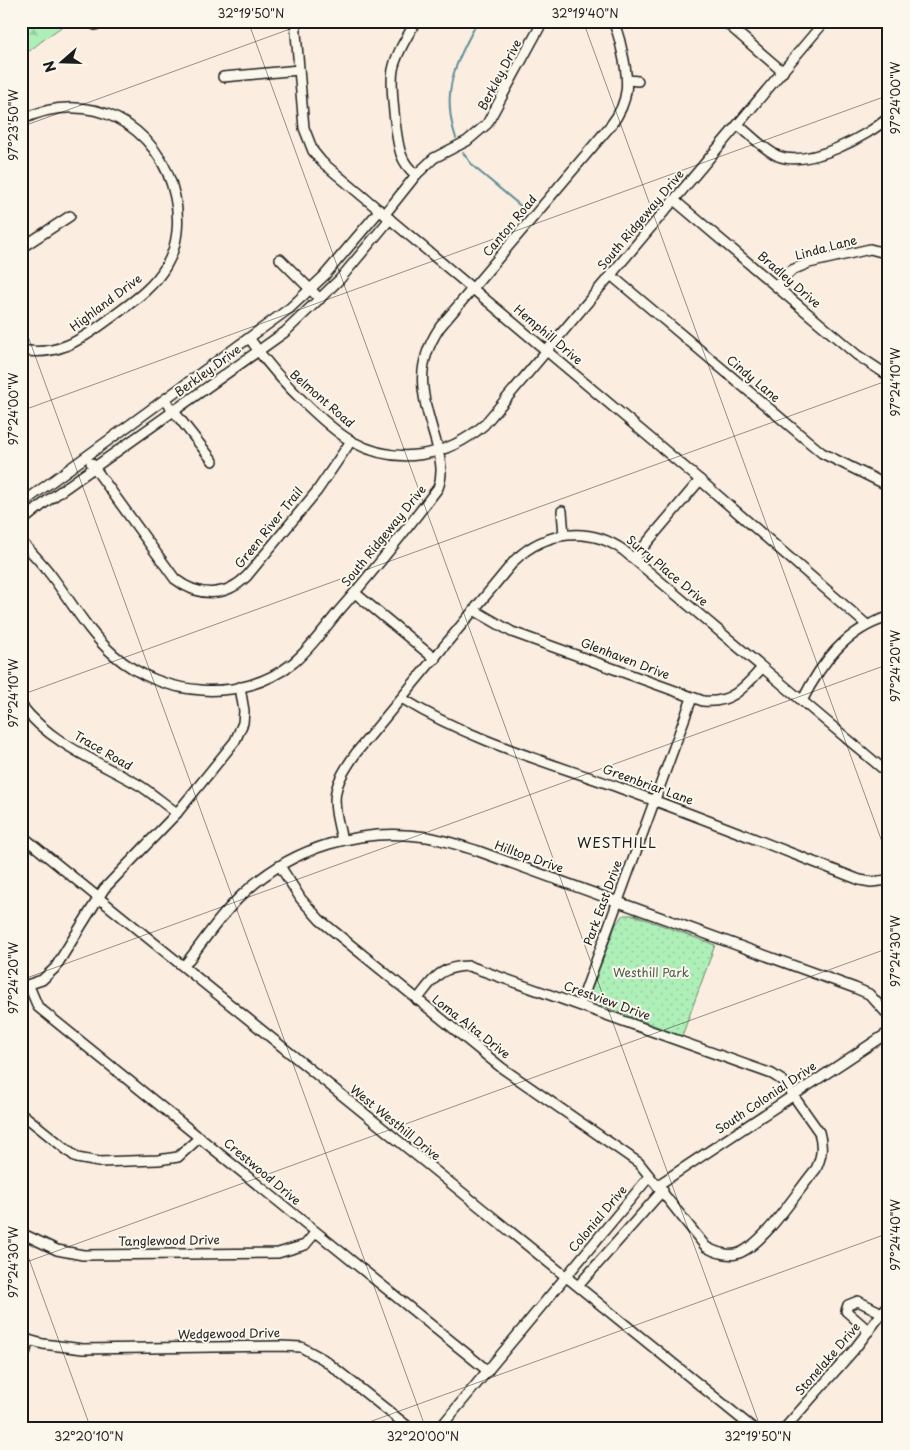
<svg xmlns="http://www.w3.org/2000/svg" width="910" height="1450" viewBox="0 0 910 1450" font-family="'Playpen Sans',sans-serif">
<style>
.forest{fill:url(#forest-firs);stroke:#65866a}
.park{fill:url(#park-dots);stroke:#65866a}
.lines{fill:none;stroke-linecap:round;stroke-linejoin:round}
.stream{stroke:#608e99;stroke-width:2}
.minor-casing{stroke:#1c1c1c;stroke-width:12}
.minor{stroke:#fbf7ec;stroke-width:9}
.ticks{fill:none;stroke:#1c1c1c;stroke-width:1;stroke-opacity:0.45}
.labels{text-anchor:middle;stroke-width:4;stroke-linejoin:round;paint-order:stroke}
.street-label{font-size:12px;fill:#1c1c1c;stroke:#fbf7ec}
.park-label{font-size:12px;fill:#485b4b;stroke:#fbf7ec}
.neighbourhood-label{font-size:14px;letter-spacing:1px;fill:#1c1c1c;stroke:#fbf7ec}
.neatline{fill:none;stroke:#1c1c1c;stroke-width:2}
.ticks-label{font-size:12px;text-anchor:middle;fill:#1c1c1c}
</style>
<defs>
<pattern id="forest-firs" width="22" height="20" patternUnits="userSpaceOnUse" patternTransform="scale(1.25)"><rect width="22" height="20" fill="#aeefb8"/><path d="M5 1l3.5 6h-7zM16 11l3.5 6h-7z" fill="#95cc9e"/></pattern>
<pattern id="park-dots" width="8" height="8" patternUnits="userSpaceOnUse" patternTransform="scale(1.25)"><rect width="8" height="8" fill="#aeefb8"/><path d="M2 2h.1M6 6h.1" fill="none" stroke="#95cc9e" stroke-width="1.8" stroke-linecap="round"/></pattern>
</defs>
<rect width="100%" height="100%" fill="#fbeee0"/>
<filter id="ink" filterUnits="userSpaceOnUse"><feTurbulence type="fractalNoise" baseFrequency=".02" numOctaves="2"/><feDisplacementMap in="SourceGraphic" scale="10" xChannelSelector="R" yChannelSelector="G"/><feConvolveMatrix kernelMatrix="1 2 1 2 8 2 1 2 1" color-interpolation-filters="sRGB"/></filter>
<g filter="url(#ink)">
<path class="forest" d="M21 21H85L86 22C79 27 74 21 67 24 62 25 26 53 21 58Z"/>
<polygon class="park" points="624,915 634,915 715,945 682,1036 600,1005 594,1001 591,991 616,924"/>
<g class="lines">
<g class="stream">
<path d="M456 138C440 91 456 62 478 21"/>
<polyline points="463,153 474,167 523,208"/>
</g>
<defs>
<g id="minor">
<polyline points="295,21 304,128 313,151 322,162 700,480 867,625"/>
<path d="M416 21C408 36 396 53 393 70 390 85 396 139 401 154 404 163 409 169 416 175"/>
<polyline points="724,21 783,72"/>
<polyline points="95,25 104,21"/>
<polyline points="223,77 299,70"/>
<polyline points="628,80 638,81"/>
<path d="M21 120C88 87 160 124 175 197 180 220 178 246 166 266 152 290 129 304 108 320 81 340 56 357 21 350"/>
<path d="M738 125C751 135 763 149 778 156 808 168 867 137 889 117"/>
<polyline points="674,200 857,355 889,376"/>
<polyline points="385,214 416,175 434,158 467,141 487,124 543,21"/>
<polyline points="21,248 70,216"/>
<polyline points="280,259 320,299"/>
<polyline points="612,276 822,453 889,486"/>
<polyline points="776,286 792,270 809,263 870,249 889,254"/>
<path d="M250 339C267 364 286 385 308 406 321 418 336 433 353 442 397 466 447 457 484 425L825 21"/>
<polyline points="165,400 213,461"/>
<path d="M91 463 175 579C198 597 225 598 247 576L317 491 351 441"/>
<polyline points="21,504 290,308 324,276 380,210"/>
<polyline points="562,511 564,535"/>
<polyline points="21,522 47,501 285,332 340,279 390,219"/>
<path d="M21 541C31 552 42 563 51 575 72 603 88 632 114 655 163 697 241 704 293 663 310 649 324 629 338 612 373 572 406 530 438 488 444 472 440 458 436 442 423 397 412 369 440 327L611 125C630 101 629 80 622 51 620 41 618 30 612 21"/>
<polyline points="634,558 700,480"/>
<polyline points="355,593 435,659"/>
<path d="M474 610 512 632 703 701C731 704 745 687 762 668"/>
<path d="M403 699C469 740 547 762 620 788 701 817 780 849 860 880L871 882 889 880"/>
<path d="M802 701C821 663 846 629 889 617"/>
<path d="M21 705C51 744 99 762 139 785 152 793 164 804 177 813"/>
<polyline points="21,835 754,1429"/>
<path d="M342 840C332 798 330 790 356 753L515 560C545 531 589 526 623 550L889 774"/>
<path d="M280 866 301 899 320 920 502 1068 639 1163 706 1247C715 1252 725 1256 736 1254 763 1247 797 1191 816 1169 822 1156 823 1146 819 1132L783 1081 772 1074 469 966C440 966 433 979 417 1000"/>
<path d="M184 966C203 942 221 914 244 893 292 847 362 827 427 837 444 840 462 846 478 851L855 988 869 994 889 1016"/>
<polyline points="29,986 38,1007 488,1371"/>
<polyline points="21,987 42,980 55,968 104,889 177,813 235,741 243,723 244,711 240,687"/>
<polyline points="580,1005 692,698"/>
<polyline points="21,1113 77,1158 99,1162 158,1160 178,1157 200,1137"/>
<polyline points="658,1185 889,1032"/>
<polyline points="21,1233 57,1250 83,1255 278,1253 305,1245 315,1233"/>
<polyline points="578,1286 663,1190"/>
<polyline points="869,1331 846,1311 848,1305 858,1301 882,1313"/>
<polyline points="21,1338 43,1344 83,1349 280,1346 301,1347 323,1359 411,1429"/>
<polyline points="21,1366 29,1340"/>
<polyline points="439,1429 649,1177"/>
<polyline points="784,1429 853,1351 889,1304"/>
</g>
</defs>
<use href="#minor" class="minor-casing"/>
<use href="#minor" class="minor"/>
</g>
</g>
<path class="ticks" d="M248 21 761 1429M583 21 889 861M21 127 312 21M21 317 426 1429M21 411 889 95M21 695 889 380M21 980 889 664M21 1237 91 1429M21 1264 889 948M350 1429 889 1233"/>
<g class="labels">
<g class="street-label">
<text transform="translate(500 75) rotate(-62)" y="4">Berkley Drive</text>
<text transform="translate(641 220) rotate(-50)" y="4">South Ridgeway Drive</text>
<text transform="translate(510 226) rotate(-50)" y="4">Canton Road</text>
<text transform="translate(826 248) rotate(-15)" y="4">Linda Lane</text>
<text transform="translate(789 280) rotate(41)" y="4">Bradley Drive</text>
<text transform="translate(106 303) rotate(-37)" y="4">Highland Drive</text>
<text transform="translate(548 335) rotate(40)" y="4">Hemphill Drive</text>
<text transform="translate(208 371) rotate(-36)" y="4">Berkley Drive</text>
<text transform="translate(753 379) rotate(40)" y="4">Cindy Lane</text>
<text transform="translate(322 399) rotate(41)" y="4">Belmont Road</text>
<text transform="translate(269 528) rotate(-51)" y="4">Green River Trail</text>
<text transform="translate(384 536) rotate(-51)" y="4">South Ridgeway Drive</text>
<text transform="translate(667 571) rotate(40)" y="4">Surry Place Drive</text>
<text transform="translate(625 659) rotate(21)" y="4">Glenhaven Drive</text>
<text transform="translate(103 751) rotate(30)" y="4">Trace Road</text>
<text transform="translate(648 785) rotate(20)" y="4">Greenbriar Lane</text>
<text transform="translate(529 857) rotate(20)" y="4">Hilltop Drive</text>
<text transform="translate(603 903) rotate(-70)" y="4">Park East Drive</text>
<text transform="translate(607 1001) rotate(20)" y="4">Crestview Drive</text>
<text transform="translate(471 1027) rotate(38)" y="4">Loma Alta Drive</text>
<text transform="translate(766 1098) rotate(-34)" y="4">South Colonial Drive</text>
<text transform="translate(395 1123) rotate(39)" y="4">West Westhill Drive</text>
<text transform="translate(262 1172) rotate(40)" y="4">Crestwood Drive</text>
<text transform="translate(598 1219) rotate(-50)" y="4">Colonial Drive</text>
<text transform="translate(169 1241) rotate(-1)" y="4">Tanglewood Drive</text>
<text transform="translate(229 1334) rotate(-1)" y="4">Wedgewood Drive</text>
<text transform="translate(828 1359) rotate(-49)" y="4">Stonelake Drive</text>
</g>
<g class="park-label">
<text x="651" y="977">Westhill Park</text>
</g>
<g class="neighbourhood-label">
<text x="617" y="848">WESTHILL</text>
</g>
</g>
<rect width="910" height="1450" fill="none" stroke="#fbf7ec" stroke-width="55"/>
<g transform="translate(62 62) rotate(250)" stroke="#fbf7ec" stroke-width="4" paint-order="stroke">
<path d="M0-4L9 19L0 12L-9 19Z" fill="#1c1c1c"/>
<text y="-8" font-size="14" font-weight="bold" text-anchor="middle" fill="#1c1c1c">N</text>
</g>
<rect x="28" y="28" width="854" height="1394" class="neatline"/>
<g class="ticks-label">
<text x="251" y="18">32°19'50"N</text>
<text x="585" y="18">32°19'40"N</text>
<text transform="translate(896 98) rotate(-90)" y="4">97°24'00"W</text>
<text transform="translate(14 125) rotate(-90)" y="4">97°23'50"W</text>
<text transform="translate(896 382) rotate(-90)" y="4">97°24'10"W</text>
<text transform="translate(14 409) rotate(-90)" y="4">97°24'00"W</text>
<text transform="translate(896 666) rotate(-90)" y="4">97°24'20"W</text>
<text transform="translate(14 693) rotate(-90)" y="4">97°24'10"W</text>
<text transform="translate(896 951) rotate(-90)" y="4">97°24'30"W</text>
<text transform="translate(14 978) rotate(-90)" y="4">97°24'20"W</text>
<text transform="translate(896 1235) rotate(-90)" y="4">97°24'40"W</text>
<text transform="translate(14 1262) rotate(-90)" y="4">97°24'30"W</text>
<text x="89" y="1441">32°20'10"N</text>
<text x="423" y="1441">32°20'00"N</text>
<text x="758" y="1441">32°19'50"N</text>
</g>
</svg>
